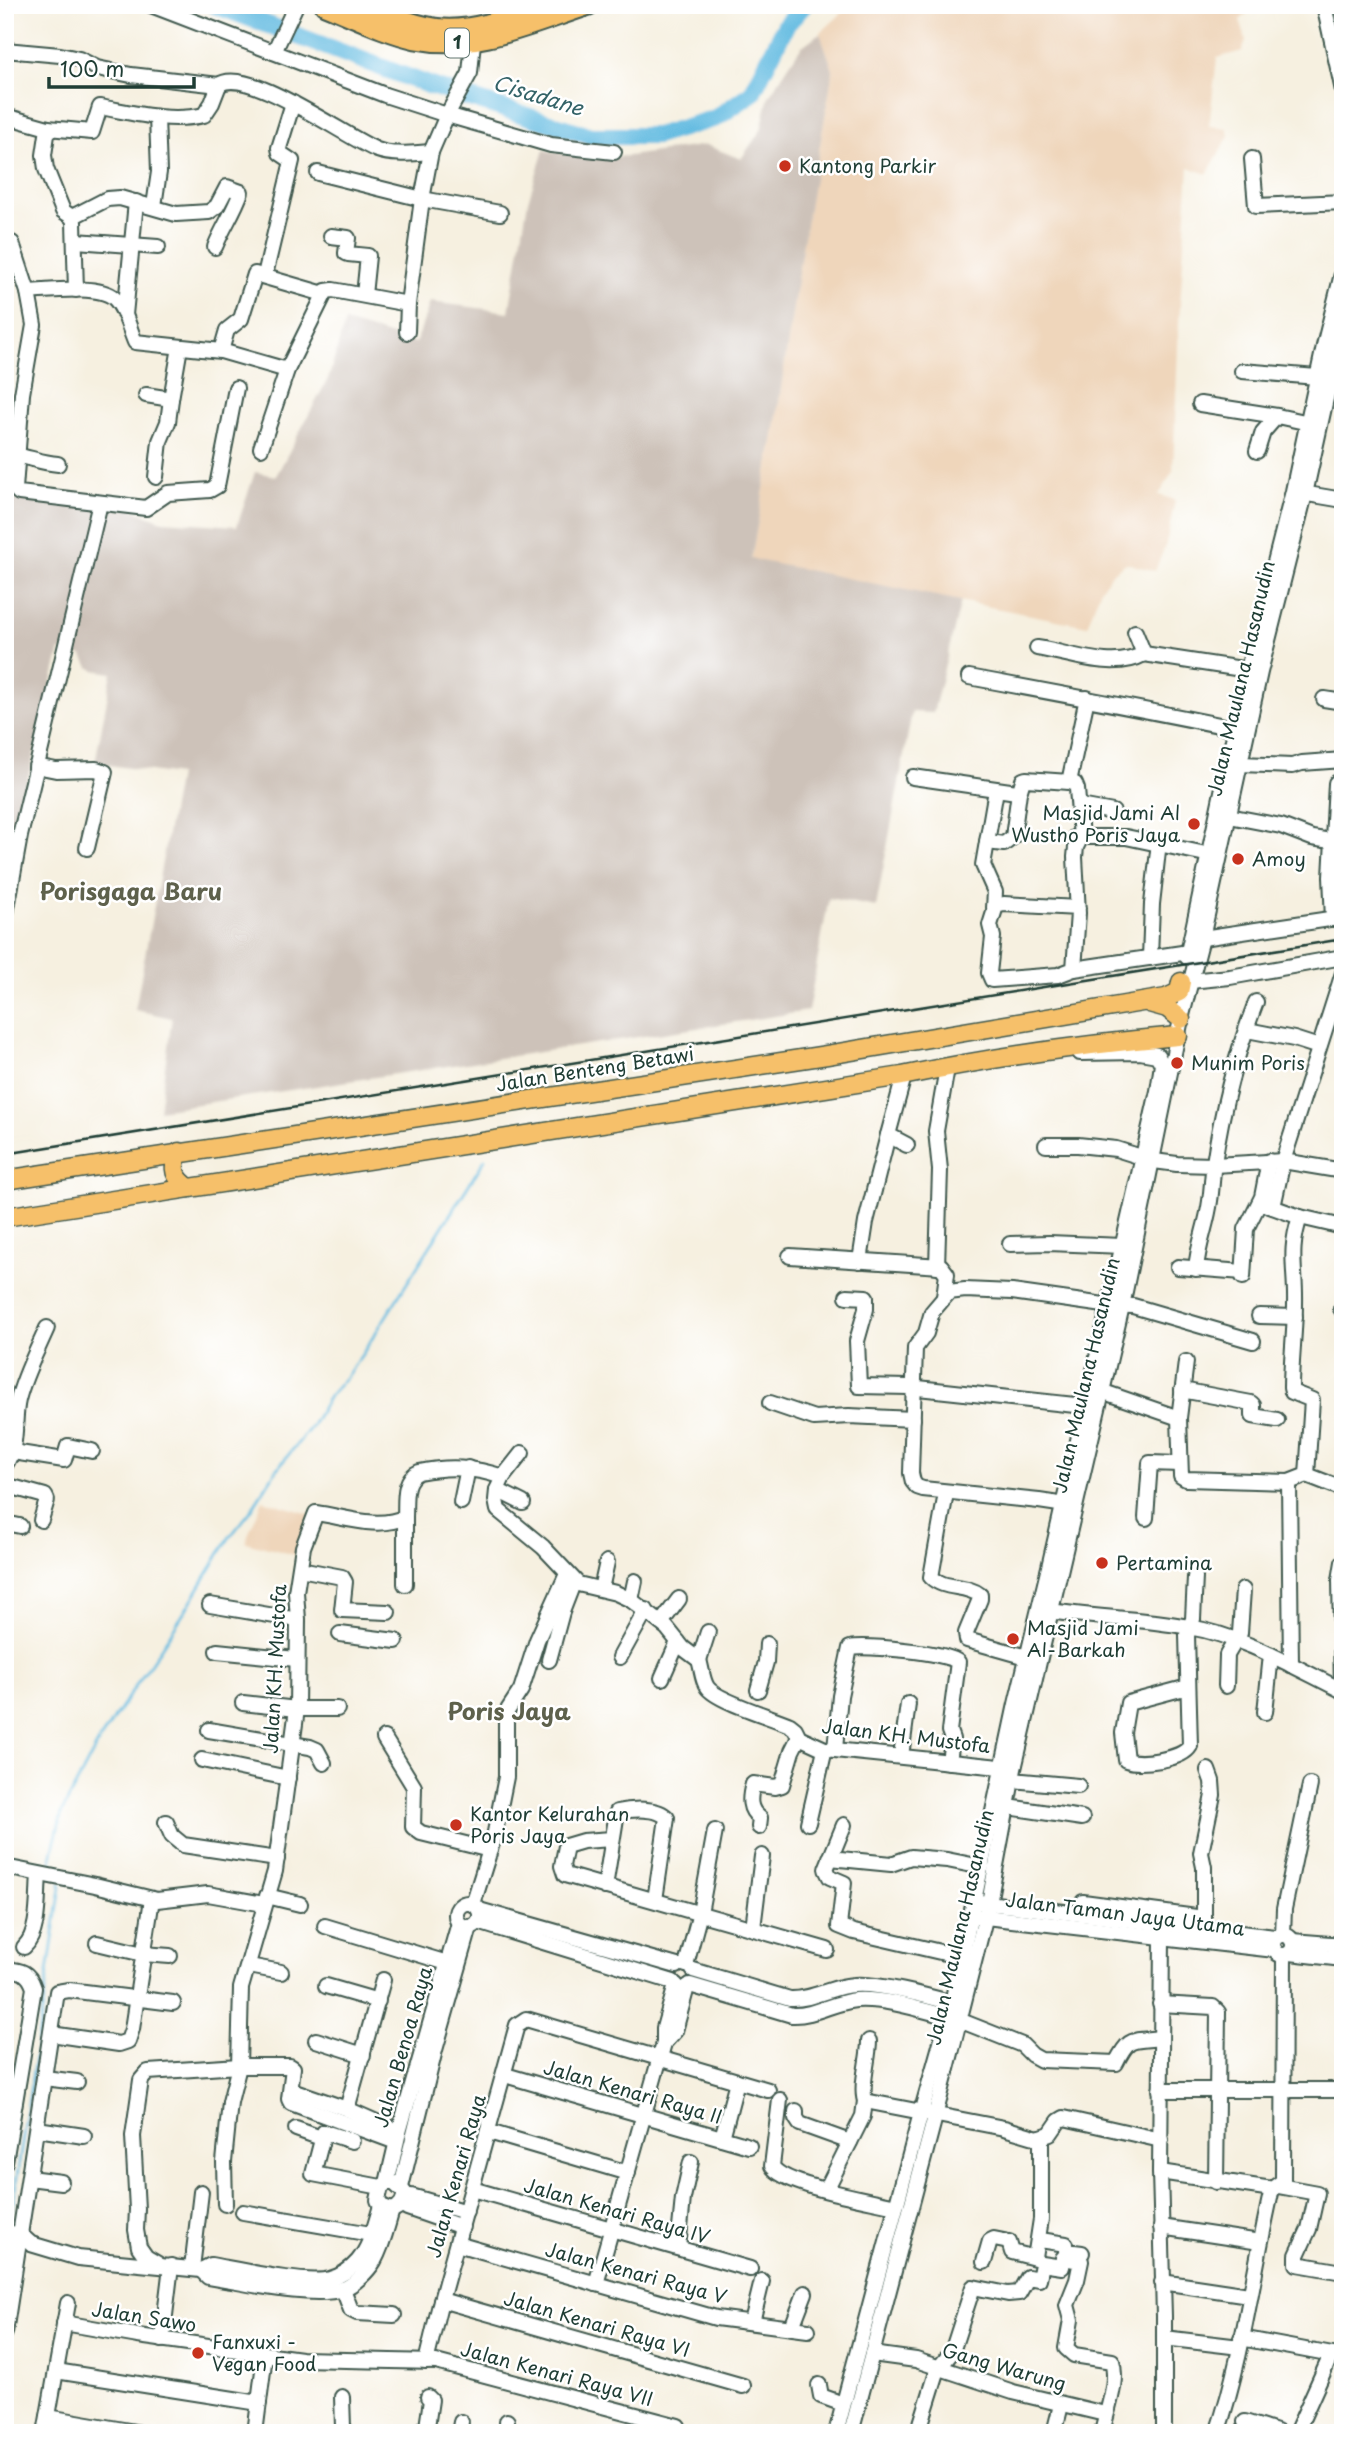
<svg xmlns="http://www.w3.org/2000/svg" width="1348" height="2438" viewBox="0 0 1348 2438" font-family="'Playpen Sans',sans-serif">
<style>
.built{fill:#efd6bb}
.industrial{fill:#cdc2b9}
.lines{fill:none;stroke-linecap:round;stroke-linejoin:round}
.stream{stroke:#64bbe1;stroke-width:2.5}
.river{stroke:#64bbe1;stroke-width:18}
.minor-casing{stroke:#3f584e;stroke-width:18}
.major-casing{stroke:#3f584e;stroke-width:21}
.highway-casing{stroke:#3f584e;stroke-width:23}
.minor{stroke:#fff;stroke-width:14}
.major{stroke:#f6c06b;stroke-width:18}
.highway{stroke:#f6c06b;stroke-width:19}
.rail{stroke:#1f3d34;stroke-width:2.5}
.poi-dot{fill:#c8321e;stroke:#fff;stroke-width:2.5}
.labels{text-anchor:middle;stroke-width:5;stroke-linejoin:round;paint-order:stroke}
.shield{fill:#fff;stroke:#627771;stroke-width:2}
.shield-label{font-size:18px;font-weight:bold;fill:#1f3d34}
.poi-label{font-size:19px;fill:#1f3d34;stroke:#fff;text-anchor:start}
.street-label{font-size:19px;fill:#1f3d34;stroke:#fff}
.water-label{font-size:21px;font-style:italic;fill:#346368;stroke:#fff}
.quarter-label{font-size:23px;font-weight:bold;fill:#5e614c;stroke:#fff}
</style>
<rect width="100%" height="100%" fill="#fff"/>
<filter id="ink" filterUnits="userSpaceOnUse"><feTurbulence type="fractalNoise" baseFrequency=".0143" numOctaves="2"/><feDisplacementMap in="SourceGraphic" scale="14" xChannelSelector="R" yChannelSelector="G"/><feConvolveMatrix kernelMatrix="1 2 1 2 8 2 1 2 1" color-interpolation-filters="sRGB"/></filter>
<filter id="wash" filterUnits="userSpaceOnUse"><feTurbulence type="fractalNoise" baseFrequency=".00686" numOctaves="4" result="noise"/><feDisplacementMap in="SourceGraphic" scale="28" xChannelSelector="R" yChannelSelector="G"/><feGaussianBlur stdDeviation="1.57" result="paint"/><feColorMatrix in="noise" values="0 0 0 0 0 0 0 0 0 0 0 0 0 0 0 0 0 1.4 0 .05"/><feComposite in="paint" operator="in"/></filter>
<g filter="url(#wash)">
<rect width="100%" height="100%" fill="#f6f0e0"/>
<g class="built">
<polygon points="851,5 1256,5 1240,20 1246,40 1242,51 1217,58 1209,126 1227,128 1229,136 1207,174 1189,167 1179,322 1173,471 1159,495 1175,500 1166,544 1155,571 1126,563 1114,571 1101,588 1087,626 751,560 774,435 800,260 833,70 820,33"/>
<polygon points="263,1500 313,1515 299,1556 245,1542"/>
</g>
<polygon class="industrial" points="820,33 833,70 800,260 774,435 751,559 961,601 933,713 912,712 876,907 829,898 808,1011 159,1110 172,1018 135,1010 178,775 95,763 112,673 94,670 89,667 83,656 60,650 5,870 5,465 14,466 11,490 130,508 162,521 237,526 255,472 276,476 329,377 345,322 416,343 430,302 509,312 528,201 544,150 588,158 629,156 706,145 741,159 761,130 769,96 801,47"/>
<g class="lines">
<g class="stream">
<polyline points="54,1870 51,1858 62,1812 99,1741 182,1616 229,1538 250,1512 277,1469 311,1427 329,1396 346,1377 363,1353 485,1159"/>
<polyline points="9,2229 61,1887 60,1883"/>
<polyline points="5,2249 7,2239"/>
</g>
<polyline class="river" points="215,5 434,87 591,136 656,136 716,118 752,93 786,25 804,5"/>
</g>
</g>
<g filter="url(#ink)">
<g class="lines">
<defs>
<g id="minor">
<polyline points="151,5 385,95 447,115 551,145 614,152"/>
<polyline points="1324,5 1343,91"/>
<path d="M5 50 60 55 79 59 97 68 131 75 219 85C245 64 347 138 377 150 394 156 413 153 431 152"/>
<polyline points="274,52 296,5"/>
<polyline points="5,116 48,128 44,155 46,169 63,211 72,217 74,222 76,290"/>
<path d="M48 128 92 132 100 107C134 113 169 123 204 115L212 103 219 85"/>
<polyline points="1252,159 1256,206 1343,202"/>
<polyline points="318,173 422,199 500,213"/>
<polyline points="154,206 159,172 157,117"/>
<path d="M72 217 107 199 120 198 176 214 209 212 217 206 227 187 241 192C234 212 223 227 215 247"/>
<polyline points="331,236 348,238 346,253 348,254 368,256 364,295"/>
<polyline points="76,241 158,247"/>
<polyline points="12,243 28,292 34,325 22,394 15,489 19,493 146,508 168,493 210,490 217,486 236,388"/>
<polyline points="265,275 292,161 280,153 279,148 293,103"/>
<path d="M28 292C48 291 99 284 114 298 125 308 129 328 135 342L221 351 287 370"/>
<polyline points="125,315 136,202"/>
<polyline points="407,332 408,304 422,199 431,152 447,115 470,73 473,42"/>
<polyline points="221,351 227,330 241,319 255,274 324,294"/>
<polyline points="1242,371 1317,377"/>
<polyline points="146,395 171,399 180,347"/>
<polyline points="1200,404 1277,416"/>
<polyline points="261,448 287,370 326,291 333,290 408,304"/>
<polyline points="1257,451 1263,432 1277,416 1314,424"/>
<path d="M16 455C31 458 43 463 58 464"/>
<polyline points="156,477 160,441 168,422 171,399"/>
<polyline points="1296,492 1343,500"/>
<polyline points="1135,632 1144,654 1255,671"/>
<path d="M1037 648C1070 653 1113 671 1144 654"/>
<path d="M969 677C1061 694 1152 711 1243 730"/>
<polyline points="1324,699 1343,702"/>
<polyline points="1240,764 1292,766 1302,763 1343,760"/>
<polyline points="36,766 56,770 96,769 105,772 87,848"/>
<polyline points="913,777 1017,792 1020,790 1023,780 1026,779 1069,782 1075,784 1077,789 1081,837 1076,847 1075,857 1078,913 1074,969 1058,975 992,980 989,973 993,937 990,925 996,906 1004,904 1078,908"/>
<polyline points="1069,782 1087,698"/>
<polyline points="1080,806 1113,812"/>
<polyline points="1229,816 1281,826 1312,838 1343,843"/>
<polyline points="1075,837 1126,837 1215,856"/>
<polyline points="987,842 1004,844 1013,837 1019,792"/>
<polyline points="994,908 995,892 983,865 996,790"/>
<polyline points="5,919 20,836 100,503"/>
<polyline points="1333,919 1331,877 1336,783"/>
<polyline points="1196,939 1343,917"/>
<polyline points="1187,957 1248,669 1293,491 1324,346 1343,270"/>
<polyline points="1150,958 1152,904 1159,842"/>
<polyline points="1074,969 1189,952"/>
<polyline points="1190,981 1230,977 1343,957"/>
<polyline points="1247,1030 1294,1039 1319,1047"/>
<polyline points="904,1076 888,1135 907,1145"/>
<polyline points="1046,1145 1078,1145 1116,1149 1154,1161 1177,1164 1214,1165 1283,1161 1343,1171"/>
<polyline points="1264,1204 1300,1217 1343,1227"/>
<polyline points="1273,1207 1283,1161 1343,973"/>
<polyline points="1010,1244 1049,1243 1123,1246"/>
<polyline points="790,1256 941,1266 947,1274 944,1297"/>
<polyline points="860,1261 866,1222 888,1135"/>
<polyline points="937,1266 940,1170 936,1131 947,1068"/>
<polyline points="1178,1267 1243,1272"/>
<path d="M1196 1269C1198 1244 1207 1225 1210 1201 1212 1188 1212 1176 1214 1163 1222 1109 1236 1054 1256 1002"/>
<polyline points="1243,1277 1246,1229 1262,1197 1269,1161"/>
<polyline points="847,1296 866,1297 866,1309 857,1341 859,1386 909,1387 1084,1406"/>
<polyline points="1341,1309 1343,1309"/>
<polyline points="1259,1316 1295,1317"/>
<path d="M1186 1362 1179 1418 1181 1476 1186 1479 1289 1482 1307 1475 1312 1400 1292 1392 1291 1388C1291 1360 1295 1332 1295 1304 1296 1269 1288 1253 1300 1217"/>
<polyline points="1182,1390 1251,1403 1253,1405 1253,1416 1277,1420"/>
<polyline points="1101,1391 1179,1418"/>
<polyline points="770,1403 814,1418 849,1416 913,1419"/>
<polyline points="13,1452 64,1460 68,1446 92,1451"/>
<path d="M522 1453 503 1477 497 1490 496 1500 498 1510 543 1547 578 1584 616 1593 631 1600 667 1628 683 1648 699 1660C702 1669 702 1679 707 1687 716 1701 772 1717 790 1725L795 1729 799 1737 825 1749 1009 1768"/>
<path d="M5 1465C19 1445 13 1422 18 1400 24 1375 37 1351 47 1328"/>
<polyline points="1307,1475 1343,1489"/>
<polyline points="1289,1482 1291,1665"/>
<polyline points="5,1485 45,1496 47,1500 41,1520"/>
<polyline points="497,1490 523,1503"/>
<path d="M946 1493 931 1577C944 1590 966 1584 980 1595V1599L966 1633 967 1640 1027 1657"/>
<polyline points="461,1502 468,1468"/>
<polyline points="1072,1506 1039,1501 923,1489 917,1487 913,1482 911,1473 915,1348 926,1333 932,1312 949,1292 965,1290 1012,1292 1104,1305 1133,1306 1253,1341"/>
<polyline points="1146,1518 1150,1463 1180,1464"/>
<polyline points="5,1523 20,1526"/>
<polyline points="300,1569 342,1577 345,1582 342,1610 388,1612"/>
<polyline points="405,1584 405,1517"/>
<polyline points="601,1589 607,1562"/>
<polyline points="631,1600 635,1581"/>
<polyline points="210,1605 298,1620"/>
<path d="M1044 1610C1092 1618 1141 1618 1189 1627 1243 1636 1294 1667 1343 1691"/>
<polyline points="661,1623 679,1599"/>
<polyline points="340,1634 396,1641"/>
<polyline points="217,1651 296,1659"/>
<polyline points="620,1657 646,1610"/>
<polyline points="549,1660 562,1612 574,1581"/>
<polyline points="699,1660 708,1632"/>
<polyline points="662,1678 678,1642"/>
<polyline points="1226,1686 1227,1655 1240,1633 1243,1590"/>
<path d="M1188 1687 1128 1703 1123 1733 1126 1760C1140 1765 1182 1760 1190 1746L1187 1635 1193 1619 1195 1577"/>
<polyline points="758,1690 766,1662 767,1644"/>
<polyline points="1342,1691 1340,1580 1343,1562"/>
<polyline points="243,1703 297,1709 337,1709"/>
<polyline points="1265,1712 1271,1655"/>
<polyline points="209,1730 310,1747 317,1750 324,1763"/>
<polyline points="384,1738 414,1787 413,1827 421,1833 490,1850"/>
<path d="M835 1749 840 1696 850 1648C865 1645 948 1652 958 1662L949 1731 952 1739 949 1762"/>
<polyline points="901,1756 908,1704"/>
<polyline points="202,1760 288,1778"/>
<polyline points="1012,1780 1078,1786"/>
<polyline points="1008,1807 1082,1818"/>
<polyline points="166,1822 172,1836 183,1845 277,1859"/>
<polyline points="808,1823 825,1749"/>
<polyline points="844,1825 826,1869 830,1877 844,1883 839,1926 854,1932 962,1957"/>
<path d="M759 1827 760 1818C748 1810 749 1798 753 1784L775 1787 782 1785 792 1751 799 1737"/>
<polyline points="612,1839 583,1841 566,1846 562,1866 565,1875 827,1950"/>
<polyline points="830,1858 891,1864 911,1857 947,1860 982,1867"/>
<polyline points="5,1867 95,1885 157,1900 208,1894 264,1904"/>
<path d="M605 1887 617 1812C631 1809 658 1807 667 1818L655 1900"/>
<polyline points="267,1896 300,1904"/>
<polyline points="979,1902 1275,1937"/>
<polyline points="1083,1902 1204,1918 1203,1927"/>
<circle cx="468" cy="1915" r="12"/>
<polyline points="473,1904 494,1837 506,1777 506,1713 521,1690 537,1640 567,1574"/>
<polyline points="479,1910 677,1966"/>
<polyline points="977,1916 1275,1950"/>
<polyline points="1204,1918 1204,1867 1201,1853 1213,1795 1212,1781 1208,1770"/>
<polyline points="478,1922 673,1982"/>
<polyline points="325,1926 454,1965"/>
<polyline points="753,1928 762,1856"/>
<polyline points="1283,1934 1284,1909 1310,1785"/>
<circle cx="1283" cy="1945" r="10"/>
<polyline points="1162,1938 1160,2172 1164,2316 1164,2433"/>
<polyline points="1292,1941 1343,1945"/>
<polyline points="97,1943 143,1954 170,1956"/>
<path d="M24 1947C40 1932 37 1897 39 1875"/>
<polyline points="1290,1953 1343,1959"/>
<polyline points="686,1965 700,1913 715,1831"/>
<polyline points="249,1966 281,1972"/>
<path d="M5 1969C21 1970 29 1972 34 1988L5 2162"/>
<path d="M693 1970 790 1999C813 2000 832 1986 854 1985 878 1983 928 1996 952 2003"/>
<polyline points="383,1980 347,2109 399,2132"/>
<path d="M690 1985 792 2015C814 2016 834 2002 856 2000 885 1998 921 2010 949 2017"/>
<polyline points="326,1986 378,2001"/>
<polyline points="1160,2004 1213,2007 1218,2012 1216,2182"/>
<path d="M959 2020 1022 2045 1032 2055 1041 2060 1116 2063C1130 2035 1132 2042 1160 2038"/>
<polyline points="51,2034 119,2044 128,2041 132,2029 152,1899"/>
<polyline points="316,2040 363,2055"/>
<polyline points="664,2043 675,2031 687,1987"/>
<polyline points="505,2075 749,2146"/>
<polyline points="44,2078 77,2082"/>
<polyline points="1160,2090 1343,2090"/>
<polyline points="295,2091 347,2109"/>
<path d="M780 2100 772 2166C783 2186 872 2200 896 2206"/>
<path d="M865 2101C860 2085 869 2060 869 2041"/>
<polyline points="796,2111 796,2118 800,2124 850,2142"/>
<polyline points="37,2129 84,2136"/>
<polyline points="296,2129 321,2138"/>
<polyline points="489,2132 628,2173"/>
<polyline points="722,2138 737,2081"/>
<path d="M352 2141 324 2132 313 2174 381 2187 387 2183H394L404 2192C405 2201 401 2207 392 2210L381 2206 378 2200 381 2187"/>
<polyline points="1160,2172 1272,2189 1283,2181 1284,1956"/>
<polyline points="29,2178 61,2182"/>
<polyline points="387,2183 399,2132 459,1923"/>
<polyline points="1279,2186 1317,2193 1309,2229 1297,2255 1297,2264 1343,2272"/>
<polyline points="401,2187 435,2050 470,1927"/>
<polyline points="472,2189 750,2269"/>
<polyline points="826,2190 863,2116 865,2101 1004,2128 1038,2138 1050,2134 1059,2121 1064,2118 1161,2140"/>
<path d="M225 2204 224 2162 230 2102 239 2066 241 1988 275 1871 297 1709 298 1620 296 1592 303 1547 316 1513C345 1517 378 1530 405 1517 406 1501 402 1479 419 1472 449 1466 473 1467 503 1477"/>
<polyline points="243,2212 371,2234"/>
<polyline points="462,2227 407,2208 411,2196 466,2212"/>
<polyline points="1161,2227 1260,2242"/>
<polyline points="5,2232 21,2235 31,2244 78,2258 201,2270"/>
<polyline points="1040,2240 1066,2244 1066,2251 1082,2253"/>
<polyline points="457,2244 716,2318 808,2330"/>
<polyline points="678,2248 683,2198 691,2162"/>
<polyline points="984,2262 990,2241 994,2239 1009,2242 1012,2252 1035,2258 1041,2219 1041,2137"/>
<polyline points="158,2264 146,2257 139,2247 136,2230 137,2209 133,2136 141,2080 148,2072 239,2066 290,2066 293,2068 289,2099 291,2103 396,2142"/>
<polyline points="192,2268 201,2192"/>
<path d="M201 2270 208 2277C242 2282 312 2299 343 2289 354 2285 368 2271 374 2261 383 2245 387 2226 392 2210"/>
<path d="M201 2270 211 2265C239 2270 305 2285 330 2279 341 2276 351 2269 358 2261 371 2246 375 2224 381 2206"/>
<polyline points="1162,2282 1249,2295"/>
<polyline points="596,2284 664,2043 664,2028 676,1985"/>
<polyline points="343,2289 351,2310 357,2313 394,2315"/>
<polyline points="441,2300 743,2386"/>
<polyline points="752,2322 762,2281"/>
<polyline points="64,2323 138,2336 301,2359 436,2362 678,2426"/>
<polyline points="792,2327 805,2293"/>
<polyline points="5,2333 57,1992 69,1990 173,2003"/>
<polyline points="1164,2338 1240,2347"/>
<polyline points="1241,2338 1343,2357"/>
<polyline points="162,2340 171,2266"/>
<polyline points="872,2354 916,2360 1013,2392 1105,2414"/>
<polyline points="426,2362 441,2300 517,2025 526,2019 768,2090"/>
<polyline points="56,2371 259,2403"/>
<polyline points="819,2385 821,2396 843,2404"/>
<polyline points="342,2397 343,2427 348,2433"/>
<polyline points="48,2417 141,2433"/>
<polyline points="507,2421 508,2433"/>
<polyline points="1245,2422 1279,2433"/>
<polyline points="45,2433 68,2303"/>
<polyline points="255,2433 265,2355"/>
<polyline points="426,2433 431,2400 428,2397"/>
<polyline points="459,2433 461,2422"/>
<polyline points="836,2433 921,2113 952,2003 1016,1704 1049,1567 1158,1091 1162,1064 1157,1055 1140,1052 1080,1053"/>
<polyline points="851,2433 933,2124 989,1903 1014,1769 1122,1306 1181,1019 1202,938 1260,672 1305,494 1343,321"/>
<path d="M918 2433 938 2369 952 2352 973 2287 1008 2294 1019 2293 1028 2277 1039 2279 1042 2264 1062 2267 1063 2258 1081 2261 1077 2280 1067 2305 1071 2320 1066 2348 1074 2355 1112 2361C1119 2382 1106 2412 1102 2433"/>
<polyline points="1054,2433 1061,2405"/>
<path d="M1217 2433C1244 2354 1253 2270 1272 2189"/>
<polyline points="1296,2433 1331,2355"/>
</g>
<g id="major">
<polyline points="1149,1003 1167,1008 1181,1019"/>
<path d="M179 1152C171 1169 174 1177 189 1188"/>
<polyline points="5,1180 827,1055 1166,998 1179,992 1181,982"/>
<path d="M5 1217 902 1076C993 1057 1086 1044 1178 1036"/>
</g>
<g id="highway">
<path d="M325 5C355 17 385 32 416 39 476 51 533 23 589 5"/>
<path d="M365 5C390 15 416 27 443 29 478 31 513 16 545 5"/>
</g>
</defs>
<use href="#minor" class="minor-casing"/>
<use href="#major" class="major-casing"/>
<use href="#highway" class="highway-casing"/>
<use href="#minor" class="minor"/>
<use href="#major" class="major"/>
<use href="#highway" class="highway"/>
<polyline class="rail" points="5,1154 1343,939"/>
</g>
</g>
<g class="poi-dot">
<circle cx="785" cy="166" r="7"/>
<circle cx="1194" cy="824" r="7"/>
<circle cx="1238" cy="859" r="7"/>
<circle cx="1177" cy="1063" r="7"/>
<circle cx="1102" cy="1563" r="7"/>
<circle cx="1013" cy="1639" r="7"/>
<circle cx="456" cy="1825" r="7"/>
<circle cx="198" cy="2353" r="7"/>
</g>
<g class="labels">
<rect class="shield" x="445" y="28.5" width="24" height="29" rx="5"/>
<g class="shield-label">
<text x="457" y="49">1</text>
</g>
<g class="poi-label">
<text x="799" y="173">Kantong Parkir</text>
<text x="1180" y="820" text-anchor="end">Masjid Jami Al<tspan x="1180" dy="22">Wustho Poris Jaya</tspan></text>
<text x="1252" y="866">Amoy</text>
<text x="1191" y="1070">Munim Poris</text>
<text x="1116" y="1570">Pertamina</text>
<text x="1027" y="1635">Masjid Jami<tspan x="1027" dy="22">Al-Barkah</tspan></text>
<text x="470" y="1821">Kantor Kelurahan<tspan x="470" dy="22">Poris Jaya</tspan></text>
<text x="212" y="2349">Fanxuxi -<tspan x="212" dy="22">Vegan Food</tspan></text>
</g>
<g class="street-label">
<text transform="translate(1241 678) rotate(-77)" y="7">Jalan Maulana Hasanudin</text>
<text transform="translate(595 1069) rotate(-9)" y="7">Jalan Benteng Betawi</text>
<text transform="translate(1086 1375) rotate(-77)" y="7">Jalan Maulana Hasanudin</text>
<text transform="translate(275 1669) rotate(-87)" y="7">Jalan KH. Mustofa</text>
<text transform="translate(906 1736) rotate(7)" y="7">Jalan KH. Mustofa</text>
<text transform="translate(1125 1914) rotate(7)" y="7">Jalan Taman Jaya Utama</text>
<text transform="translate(960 1927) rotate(-77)" y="7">Jalan Maulana Hasanudin</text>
<text transform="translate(403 2047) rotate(-74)" y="7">Jalan Benoa Raya</text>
<text transform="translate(633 2092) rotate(16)" y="7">Jalan Kenari Raya II</text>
<text transform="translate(456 2176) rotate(-74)" y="7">Jalan Kenari Raya</text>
<text transform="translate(617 2211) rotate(16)" y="7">Jalan Kenari Raya IV</text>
<text transform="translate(636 2273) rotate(15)" y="7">Jalan Kenari Raya V</text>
<text transform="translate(144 2317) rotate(9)" y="7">Jalan Sawo</text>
<text transform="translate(597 2324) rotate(16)" y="7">Jalan Kenari Raya VI</text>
<text transform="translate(1004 2367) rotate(16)" y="7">Gang Warung</text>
<text transform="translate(557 2374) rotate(15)" y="7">Jalan Kenari Raya VII</text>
</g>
<g class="water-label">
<text transform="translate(538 96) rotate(17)" y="7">Cisadane</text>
</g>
<g class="quarter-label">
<text x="131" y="900">Porisgaga Baru</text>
<text x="509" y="1720">Poris Jaya</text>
</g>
</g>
<rect width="1348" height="2438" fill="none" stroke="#fff" stroke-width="28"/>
<path d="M49 77v10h145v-10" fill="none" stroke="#1f3d34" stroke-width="3.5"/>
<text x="60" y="77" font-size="21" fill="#1f3d34" stroke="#ffffff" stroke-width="5" paint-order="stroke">100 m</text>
</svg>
